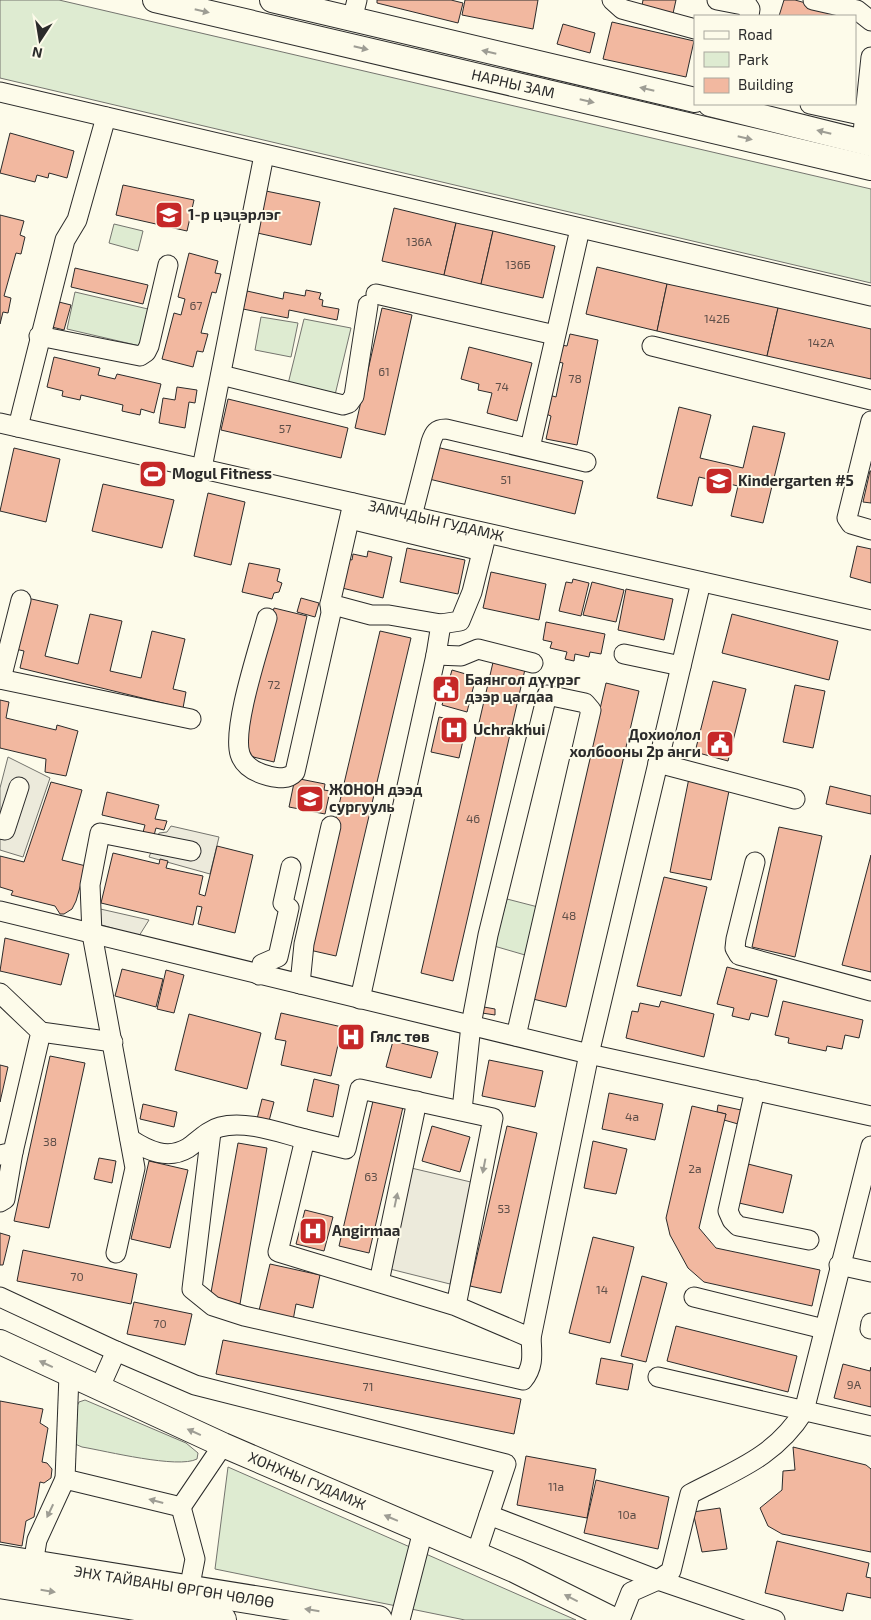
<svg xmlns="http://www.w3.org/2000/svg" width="871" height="1620" viewBox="0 0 871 1620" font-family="'Exo 2',sans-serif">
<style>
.green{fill:#deebd1;stroke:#74746e}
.parking{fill:#eceadb;stroke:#74746e}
.building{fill:#f2b8a0;stroke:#2b2b2b}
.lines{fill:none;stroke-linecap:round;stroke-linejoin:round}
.minor-casing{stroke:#2b2b2b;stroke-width:21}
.major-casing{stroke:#2b2b2b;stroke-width:26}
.highway-casing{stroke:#2b2b2b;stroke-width:30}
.minor{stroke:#fdfbea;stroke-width:19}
.major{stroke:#fdfbea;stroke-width:24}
.highway{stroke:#fdfbea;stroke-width:28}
.oneway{fill:#9e9d94}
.labels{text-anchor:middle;stroke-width:4;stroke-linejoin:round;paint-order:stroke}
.number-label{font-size:12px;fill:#5d4e48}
.street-label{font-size:15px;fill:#2b2b2b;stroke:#fdfbea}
.poi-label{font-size:15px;font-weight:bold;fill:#2b2b2b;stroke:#fdfbea;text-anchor:start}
</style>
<rect width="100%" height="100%" fill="#fdfbea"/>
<g class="green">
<polygon points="0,0 59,0 871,189 871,283 0,78"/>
<polygon points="114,224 143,231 138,251 109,243"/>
<polygon points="75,292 148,309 140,346 67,329"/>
<polygon points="261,317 298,323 291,357 255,350"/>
<polygon points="304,319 351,328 335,395 288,384"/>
<polygon points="507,899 538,907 525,955 494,946"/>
<path d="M85 1400 186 1443 198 1453 197 1459C178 1469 106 1451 82 1447L75 1444 74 1412 79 1402Z"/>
<polygon points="228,1467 576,1620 465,1620 215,1569"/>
</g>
<g class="parking">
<polygon points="8,757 50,778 23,857 0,850 0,788"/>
<polygon points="171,826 219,837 210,874 149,857 159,833 167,832"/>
<polygon points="96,908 149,920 139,936 95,923"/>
<polygon points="407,1167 475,1183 450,1284 382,1267"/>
</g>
<g class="building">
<polygon points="377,0 451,0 463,3 458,23 377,3"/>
<polygon points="465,0 538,0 533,29 462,15"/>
<polygon points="643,0 676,0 672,18 641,11"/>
<polygon points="784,0 795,0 852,16 779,16"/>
<polygon points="612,22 694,41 686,77 603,59"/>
<polygon points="563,24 595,33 590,53 557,44"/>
<polygon points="10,133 74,151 67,178 49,173 48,178 37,175 35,182 0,173"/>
<polygon points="123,185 194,200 187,231 116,215"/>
<polygon points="261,190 320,202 311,245 253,232"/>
<polygon points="394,208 456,223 444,275 382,261"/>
<polygon points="0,215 24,221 20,235 25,237 21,254 16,253 4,296 11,298 8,313 3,312 0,324"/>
<polygon points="456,223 493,231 481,284 444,275"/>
<polygon points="493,231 555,246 543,298 481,284"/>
<polygon points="189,253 218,261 215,273 221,274 216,293 212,292 201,333 208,334 203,352 197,351 193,367 162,359 174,313 181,315 185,299 178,297"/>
<polygon points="597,267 667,284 657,331 586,314"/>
<polygon points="75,268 148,285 143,304 71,287"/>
<polygon points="667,284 778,308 767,356 657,331"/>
<polygon points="306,290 321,293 319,299 323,300 322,306 339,309 337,320 289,310 288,318 243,309 247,291 283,299 284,292 305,296"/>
<polygon points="59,302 71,305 64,330 52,327"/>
<polygon points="382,308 412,315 385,435 355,428"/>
<polygon points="778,308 871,329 871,379 767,356"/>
<polygon points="570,334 598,340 577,445 546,439 551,416 546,414 549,395 556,397 563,363 558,362 561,345 567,346"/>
<polygon points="469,347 532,363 517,421 487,413 492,393 478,390 479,384 461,379"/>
<polygon points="54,357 100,368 98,375 115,379 117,374 161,384 154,413 141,409 140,415 122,411 123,405 81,395 80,400 62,396 63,391 47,387"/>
<polygon points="177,387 197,390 195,403 189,402 185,428 159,423 163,398 175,400"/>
<polygon points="228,399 348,428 341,458 221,430"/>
<polygon points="679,407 711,415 700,458 743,468 753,426 785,433 763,523 731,516 738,486 699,477 692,506 657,498"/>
<polygon points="436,447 583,481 575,514 429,479"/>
<polygon points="14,448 60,459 46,522 0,511"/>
<polygon points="870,471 871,471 871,503 863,502"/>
<polygon points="103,484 174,500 162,548 92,531"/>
<polygon points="208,493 245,502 231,565 194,556"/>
<polygon points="857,546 871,549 871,583 850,577"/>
<polygon points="407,548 465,560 458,594 400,582"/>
<polygon points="368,551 392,557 383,598 342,588 348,559 352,560 353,554 367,557"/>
<polygon points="249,563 280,569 277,581 282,583 279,592 274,593 272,599 242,592"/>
<polygon points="491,572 546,584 539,620 483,608"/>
<polygon points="573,579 589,583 581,616 559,611 566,582 572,583"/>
<polygon points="592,582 624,590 616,622 583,615"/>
<polygon points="626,589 673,599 664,640 618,630"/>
<polygon points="23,597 58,605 45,656 78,664 90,614 122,621 110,671 141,678 152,631 185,639 173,689 186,692 183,708 20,668 24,651 11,648"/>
<polygon points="301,598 319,603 315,617 297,612"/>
<polygon points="274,608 307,616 274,762 241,754"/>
<polygon points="732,614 838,641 829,680 722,653"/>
<polygon points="546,622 605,634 601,654 590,652 589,657 575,654 574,661 565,659 567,652 550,648 552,642 543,640"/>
<polygon points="380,631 411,638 336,956 305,949"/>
<polygon points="494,658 526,665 453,981 421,973"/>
<polygon points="452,670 476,677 467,712 442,705 446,692 442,691 444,683 448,684"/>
<polygon points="713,681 746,689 728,761 695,752"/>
<polygon points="606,683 639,691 566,1007 533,999"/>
<polygon points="795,685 825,691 813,748 783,742"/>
<polygon points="0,700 9,702 6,718 56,730 57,725 78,731 66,776 45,772 46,759 0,748"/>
<polygon points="439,717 467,723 459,758 431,752"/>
<polygon points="295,778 325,784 324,790 330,791 325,814 289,807"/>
<polygon points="689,778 730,786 711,880 670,872"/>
<polygon points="51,782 82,790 62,860 86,866 76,901 72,909 64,914 60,914 55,906 11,895 13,891 0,887 0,856 24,862"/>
<polygon points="830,786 871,796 871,814 826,804"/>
<polygon points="107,792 159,805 155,819 167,821 164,830 156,828 153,839 142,836 145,825 102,815"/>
<polygon points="779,827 822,836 795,957 752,947"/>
<polygon points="217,846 253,855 235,933 198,924 202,907 197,906 193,925 101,903 113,853 159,864 160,859 168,861 166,868 203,876 199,894 205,896"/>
<polygon points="871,855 871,972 842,965"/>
<polygon points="664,877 707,887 681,996 637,986"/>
<polygon points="5,938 69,954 61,985 0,971"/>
<polygon points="727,967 777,980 768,1017 751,1013 749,1020 732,1016 734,1008 717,1004"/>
<polygon points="122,969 163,979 156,1007 115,996"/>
<polygon points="166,970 184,975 174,1013 157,1009"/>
<polygon points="661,1001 714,1014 704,1057 626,1038 632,1011 638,1012 640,1003 659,1007"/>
<polygon points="783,1001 863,1020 859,1038 845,1035 842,1049 827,1046 826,1051 788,1043 789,1038 775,1035"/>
<polygon points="484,1007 495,1009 495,1015 482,1013"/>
<polygon points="281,1013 342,1027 331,1076 281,1065 286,1041 275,1039"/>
<polygon points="189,1014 261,1033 247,1089 175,1070"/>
<polygon points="393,1041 438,1052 431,1078 386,1067"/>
<polygon points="50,1056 85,1063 49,1228 14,1221"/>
<polygon points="489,1060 543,1071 535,1107 482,1096"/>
<polygon points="0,1065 8,1067 0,1102"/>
<polygon points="314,1079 339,1085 333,1117 307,1111"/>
<polygon points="609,1093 663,1104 655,1140 602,1129"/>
<polygon points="262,1099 274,1102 269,1121 257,1119"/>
<polygon points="373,1101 403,1107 369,1253 339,1246"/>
<polygon points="143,1104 177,1112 174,1127 140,1119"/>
<polygon points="718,1105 741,1110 738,1124 724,1120 726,1114 717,1112"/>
<polygon points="692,1106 726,1114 699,1228 716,1248 820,1270 812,1306 704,1282 688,1268 670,1235 666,1218"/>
<polygon points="432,1126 470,1137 460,1172 422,1161"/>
<polygon points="507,1126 537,1133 501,1293 470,1286"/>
<polygon points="593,1141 627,1149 616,1194 584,1188"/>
<polygon points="238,1143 267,1148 240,1304 210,1298"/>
<polygon points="99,1158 116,1161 112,1183 94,1179"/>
<polygon points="149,1161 188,1170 170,1248 131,1239"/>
<polygon points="748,1164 792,1175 783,1213 739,1203"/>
<polygon points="305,1210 333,1217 324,1251 296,1244"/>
<polygon points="0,1233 10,1236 3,1265 0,1265"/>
<polygon points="593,1237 634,1247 610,1343 569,1333"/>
<polygon points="23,1250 137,1274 131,1304 17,1281"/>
<polygon points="270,1264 320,1275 313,1308 296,1304 292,1326 257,1319"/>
<polygon points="642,1276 667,1283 646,1362 621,1356"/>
<polygon points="134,1302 192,1314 185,1345 127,1334"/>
<polygon points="676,1326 797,1356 788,1392 667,1361"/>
<polygon points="223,1340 521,1399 514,1434 216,1374"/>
<polygon points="601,1358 633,1364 628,1390 596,1384"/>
<polygon points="843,1364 870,1371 871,1367 871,1407 834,1398"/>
<polygon points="0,1401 43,1409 40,1423 48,1428 42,1462 47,1463 52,1469 51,1478 44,1483 40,1482 34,1517 26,1521 22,1546 0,1542"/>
<polygon points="793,1447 866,1465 871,1469 871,1552 782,1534 768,1526 760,1508 782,1490 783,1471 795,1470"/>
<polygon points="526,1456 596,1469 587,1518 517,1505"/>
<polygon points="596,1480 669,1497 658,1549 584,1533"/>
<polygon points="720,1508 727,1549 702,1552 693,1512"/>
<polygon points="777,1541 869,1563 866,1577 871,1578 871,1598 847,1593 843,1611 765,1593"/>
</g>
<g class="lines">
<defs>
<g id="minor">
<polyline points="612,0 622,9 695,29"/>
<polyline points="717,0 748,6 750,9 749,16"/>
<polyline points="813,0 857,10 871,21"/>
<polyline points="352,20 357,0"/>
<polyline points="0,92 871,296"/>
<polyline points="810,104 865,116"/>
<polyline points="862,142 871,57"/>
<polyline points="376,294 555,335"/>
<polyline points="39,336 140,356 146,352 149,346 168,265"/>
<polyline points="652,346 871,400"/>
<polyline points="221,375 343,405 349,403 354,396 368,305"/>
<polyline points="871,421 847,518 851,524 871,530"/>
<polyline points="0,423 871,620"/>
<polyline points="18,427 65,240 77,220 106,117"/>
<polyline points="530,448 580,229"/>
<polyline points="202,468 264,155"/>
<polyline points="353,503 330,604 371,615 389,615 441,624 436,655 461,656 478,649 533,663"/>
<path d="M412 516 431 442C434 433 436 429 446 429L586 462"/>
<polyline points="350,519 482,551"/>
<path d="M267 618C259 648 232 728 240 754 244 767 257 773 269 776 278 778 288 780 295 772L331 613 330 604"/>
<polyline points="441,624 460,621 472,592 485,540"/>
<polyline points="624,654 681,666"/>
<polyline points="0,679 191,719"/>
<polyline points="1,679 21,600"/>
<polyline points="658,763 795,799"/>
<polyline points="0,829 5,830 19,787"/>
<polyline points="755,862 736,939 735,948 739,955 871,991"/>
<polyline points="0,911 589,1054 871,1116"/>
<polyline points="259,975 262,964 278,957 289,908 283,903 291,867"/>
<polyline points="300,984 304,944 331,826"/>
<polyline points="0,993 41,1032 13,1152 0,1155"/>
<polyline points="360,999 436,655"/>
<polyline points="41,1032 113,1042"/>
<polyline points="755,1090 728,1211 732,1220 738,1226 809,1240"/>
<polyline points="462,1110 471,1025 488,935 547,695 585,703 591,710 516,1036"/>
<path d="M211 1132 192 1289 213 1306 244 1316 523 1380C534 1367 532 1354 531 1338"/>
<path d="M130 1139C148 1151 168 1160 188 1148 198 1141 208 1130 220 1127 246 1120 280 1133 305 1139"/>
<polyline points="0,1202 5,1199 13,1152"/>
<polyline points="116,1253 135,1168 92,934 90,885 100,833 191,851"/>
<polyline points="839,1265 871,1272"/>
<polyline points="379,1282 417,1101"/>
<polyline points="0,1297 116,1351 195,1385 506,1464 476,1554"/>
<polyline points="694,1297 824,1329"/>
<polyline points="456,1306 493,1118 360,1089 346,1149 305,1139 278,1252 456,1306 531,1338 589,1054 701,582"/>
<polyline points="870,1329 871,1323"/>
<polyline points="658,1377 871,1426"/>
<polyline points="99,1389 116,1351"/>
<polyline points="65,1479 69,1375"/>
<polyline points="181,1507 195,1559 189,1590"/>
<polyline points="489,1515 658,1580 775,1620"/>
<polyline points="33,1564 37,1540 65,1479 181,1507 223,1445"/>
<polyline points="400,1620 423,1531"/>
<path d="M620 1620 631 1592 658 1580 671 1571 690 1494C736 1470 775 1457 804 1411L871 1146"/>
</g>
<g id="major">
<polyline points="155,0 871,168"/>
<polyline points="272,0 695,100"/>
<polyline points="710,104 871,144"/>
<polyline points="0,1342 223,1445 516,1571 614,1620"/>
</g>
<g id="highway">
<polyline points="0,1559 378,1620"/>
<polyline points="0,1584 222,1620"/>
</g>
</defs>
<use href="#minor" class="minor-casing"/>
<use href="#major" class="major-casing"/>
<use href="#highway" class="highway-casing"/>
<use href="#minor" class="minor"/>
<use href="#major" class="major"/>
<use href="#highway" class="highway"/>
</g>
<defs><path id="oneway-solid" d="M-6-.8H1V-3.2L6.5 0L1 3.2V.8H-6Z" transform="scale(1.25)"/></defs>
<g class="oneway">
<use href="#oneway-solid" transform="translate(202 11) rotate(13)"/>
<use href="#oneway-solid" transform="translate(361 48) rotate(13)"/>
<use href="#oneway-solid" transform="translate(489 52) rotate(-167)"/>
<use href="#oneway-solid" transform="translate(647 89) rotate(-167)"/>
<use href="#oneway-solid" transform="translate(587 101) rotate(13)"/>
<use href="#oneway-solid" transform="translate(824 132) rotate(-166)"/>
<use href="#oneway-solid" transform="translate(745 138) rotate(13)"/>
<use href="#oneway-solid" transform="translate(484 1166) rotate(101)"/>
<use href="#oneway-solid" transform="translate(396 1200) rotate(-78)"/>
<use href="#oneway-solid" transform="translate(46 1364) rotate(-155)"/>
<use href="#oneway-solid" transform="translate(194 1432) rotate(-156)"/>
<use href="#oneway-solid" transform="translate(156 1501) rotate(-165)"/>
<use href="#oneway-solid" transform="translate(50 1511) rotate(115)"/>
<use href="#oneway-solid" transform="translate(391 1518) rotate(-157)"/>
<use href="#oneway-solid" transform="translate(48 1591) rotate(9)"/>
<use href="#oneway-solid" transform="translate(571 1598) rotate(-153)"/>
<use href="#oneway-solid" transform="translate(312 1610) rotate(-171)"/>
</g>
<defs>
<symbol id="school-square" viewBox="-11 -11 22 22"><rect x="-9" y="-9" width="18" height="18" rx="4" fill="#c62828" stroke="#fdfbea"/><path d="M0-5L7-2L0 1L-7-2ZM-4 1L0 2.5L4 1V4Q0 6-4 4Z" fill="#fff"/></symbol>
<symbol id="stadium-square" viewBox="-11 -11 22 22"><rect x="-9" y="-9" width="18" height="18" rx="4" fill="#c62828" stroke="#fdfbea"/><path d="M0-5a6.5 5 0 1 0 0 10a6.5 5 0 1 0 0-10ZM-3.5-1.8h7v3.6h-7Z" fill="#fff"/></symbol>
<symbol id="civic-square" viewBox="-11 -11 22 22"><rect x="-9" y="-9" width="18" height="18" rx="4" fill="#c62828" stroke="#fdfbea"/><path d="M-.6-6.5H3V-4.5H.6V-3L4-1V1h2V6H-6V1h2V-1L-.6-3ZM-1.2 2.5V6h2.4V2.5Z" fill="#fff"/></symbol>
<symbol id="hospital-square" viewBox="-11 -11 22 22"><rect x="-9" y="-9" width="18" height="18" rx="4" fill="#c62828" stroke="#fdfbea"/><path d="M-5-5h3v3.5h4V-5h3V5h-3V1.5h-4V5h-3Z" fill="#fff"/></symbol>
<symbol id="university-square" viewBox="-11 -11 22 22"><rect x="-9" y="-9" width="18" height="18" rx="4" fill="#c62828" stroke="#fdfbea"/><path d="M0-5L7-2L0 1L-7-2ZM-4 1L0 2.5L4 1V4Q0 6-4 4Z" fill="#fff"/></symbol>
</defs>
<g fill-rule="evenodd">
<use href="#school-square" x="153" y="199" width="32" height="32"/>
<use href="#stadium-square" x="137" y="458" width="32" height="32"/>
<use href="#school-square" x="703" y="465" width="32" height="32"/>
<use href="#civic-square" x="430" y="673" width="32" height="32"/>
<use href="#hospital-square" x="438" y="714" width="32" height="32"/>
<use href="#civic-square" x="704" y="728" width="32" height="32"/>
<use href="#university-square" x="294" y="783" width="32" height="32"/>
<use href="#hospital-square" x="335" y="1021" width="32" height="32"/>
<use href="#hospital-square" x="297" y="1215" width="32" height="32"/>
</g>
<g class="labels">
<g class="number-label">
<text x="419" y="246">136А</text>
<text x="518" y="269">136Б</text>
<text x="196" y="310">67</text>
<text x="717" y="323">142Б</text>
<text x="821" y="347">142А</text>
<text x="384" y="376">61</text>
<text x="575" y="383">78</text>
<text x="502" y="391">74</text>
<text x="285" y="433">57</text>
<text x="506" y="484">51</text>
<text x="274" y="689">72</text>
<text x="473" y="823">46</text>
<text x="569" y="920">48</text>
<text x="632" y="1121">4a</text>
<text x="50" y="1146">38</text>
<text x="695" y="1173">2а</text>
<text x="371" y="1181">63</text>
<text x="504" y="1213">53</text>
<text x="77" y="1281">70</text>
<text x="602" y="1294">14</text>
<text x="160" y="1328">70</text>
<text x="854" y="1389">9A</text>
<text x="368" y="1391">71</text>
<text x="556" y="1491">11а</text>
<text x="627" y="1519">10а</text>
</g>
<g class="street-label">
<text transform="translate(513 84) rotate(13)" y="5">НАРНЫ ЗАМ</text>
<text transform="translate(436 521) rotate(13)" y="5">ЗАМЧДЫН ГУДАМЖ</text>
<text transform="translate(307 1481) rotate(23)" y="5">ХОНХНЫ ГУДАМЖ</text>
<text transform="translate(174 1587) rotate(9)" y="5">ЭНХ ТАЙВАНЫ ӨРГӨН ЧӨЛӨӨ</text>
</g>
<g class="poi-label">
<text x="188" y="220">1-р цэцэрлэг</text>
<text x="172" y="479">Mogul Fitness</text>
<text x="738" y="486">Kindergarten #5</text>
<text x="465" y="685">Баянгол дүүрэг<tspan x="465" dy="17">дээр цагдаа</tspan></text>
<text x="473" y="735">Uchrakhui</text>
<text x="701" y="740" text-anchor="end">Дохиолол<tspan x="701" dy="17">холбооны 2р анги</tspan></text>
<text x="329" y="795">ЖОНОН дээд<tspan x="329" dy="17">сургууль</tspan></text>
<text x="370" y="1042">Гялс төв</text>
<text x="332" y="1236">Angirmaa</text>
</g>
</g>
<rect x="694" y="15" width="162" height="90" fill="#fdfbea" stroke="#a9a89e"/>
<rect x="704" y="31" width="25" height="8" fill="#fdfbea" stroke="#a9a89e"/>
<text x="738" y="40" font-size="15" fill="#2b2b2b">Road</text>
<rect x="704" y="52" width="25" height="15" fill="#deebd1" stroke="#a9a89e"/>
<text x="738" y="65" font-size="15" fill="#2b2b2b">Park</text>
<rect x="704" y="78" width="25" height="15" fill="#f2b8a0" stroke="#a9a89e"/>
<text x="738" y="90" font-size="15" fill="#2b2b2b">Building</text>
<g transform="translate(40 40) rotate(192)" stroke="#fdfbea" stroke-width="4" paint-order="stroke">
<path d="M0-4L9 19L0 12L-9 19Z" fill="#2b2b2b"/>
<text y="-8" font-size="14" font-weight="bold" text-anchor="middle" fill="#2b2b2b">N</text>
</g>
</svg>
